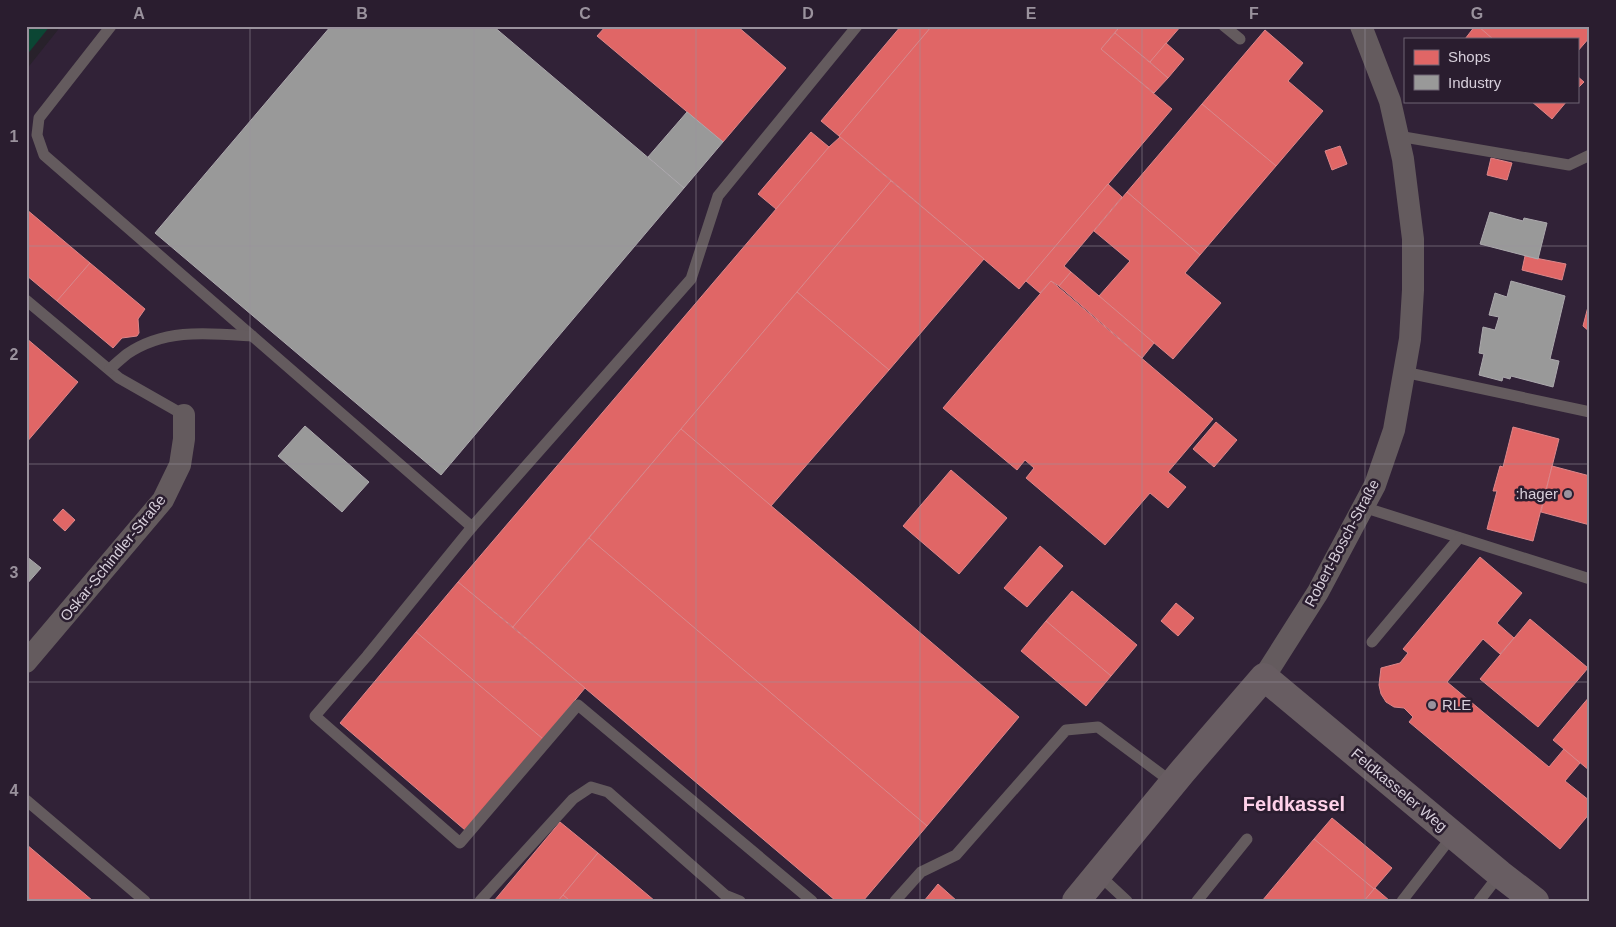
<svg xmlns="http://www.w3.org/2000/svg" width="1616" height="927" viewBox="0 0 1616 927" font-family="Helvetica,sans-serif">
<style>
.built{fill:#312237;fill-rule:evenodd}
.green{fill:#0c4634}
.shops{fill:#e06666;stroke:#dd8689}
.industry{fill:#999;stroke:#aca9ad}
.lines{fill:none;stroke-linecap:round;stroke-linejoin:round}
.lane{stroke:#645b5e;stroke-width:11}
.street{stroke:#645b5e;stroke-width:22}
.secondary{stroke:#685d62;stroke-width:28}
.grid{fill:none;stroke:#9a929d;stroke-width:1;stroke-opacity:0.55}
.poi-dot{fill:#9a929d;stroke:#2a1d2f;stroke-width:2}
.labels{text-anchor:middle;stroke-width:5;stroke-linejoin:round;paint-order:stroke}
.poi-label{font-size:15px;fill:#d7cfdb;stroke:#2a1d2f;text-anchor:end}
.street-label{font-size:15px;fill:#d7cfdb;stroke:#2a1d2f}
.district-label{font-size:20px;font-weight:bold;fill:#fed1e9;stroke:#2a1d2f}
.neatline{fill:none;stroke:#9a929d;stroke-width:2}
.grid-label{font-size:16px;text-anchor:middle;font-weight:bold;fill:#9a929d}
</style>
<rect width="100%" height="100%" fill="#28212b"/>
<path class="built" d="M61 26H1590V901H26V70ZM1405 39H1577V101H1405Z"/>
<polygon class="green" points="26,26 50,26 26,56"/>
<g class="shops">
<polygon points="606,26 737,26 786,68 723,142 597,36"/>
<polygon points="901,26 928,26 930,28 839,136 821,121"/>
<polygon points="932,26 1120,26 1101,49 1172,109 1019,289 839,136"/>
<polygon points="1120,26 1181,26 1150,62 1115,33"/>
<polygon points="1475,26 1478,26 1493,39 1465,39"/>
<polygon points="1478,26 1590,26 1590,37 1577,52 1577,39 1493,39"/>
<polygon points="1265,30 1303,63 1288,81 1323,111 1276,166 1202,104"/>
<polygon points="1115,33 1168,78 1154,93 1101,49"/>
<polygon points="1166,43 1184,59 1168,78 1150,62"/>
<polygon points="1577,76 1584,82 1577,89"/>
<polygon points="1531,101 1567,101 1552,119"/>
<polygon points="1202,104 1276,166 1200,255 1127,192"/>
<polygon points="811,132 829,147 776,209 758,194"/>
<polygon points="840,137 891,181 513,627 458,582 829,147"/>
<polygon points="1340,146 1347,164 1332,170 1325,151"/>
<polygon points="1491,158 1512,163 1507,180 1487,175"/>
<polygon points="891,181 984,259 889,370 797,292"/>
<polygon points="1108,184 1122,197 1064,266 1071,272 1059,286 1051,281 1040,293 1026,281"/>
<polygon points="1127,192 1200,255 1185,273 1221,303 1173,359 1099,296 1130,261 1094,231"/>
<polygon points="26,209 90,263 57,301 26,275"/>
<polygon points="1525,256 1566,264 1562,280 1522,270"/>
<polygon points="90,263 145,309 138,319 139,333 137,336 122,338 113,348 57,301"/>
<polygon points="1071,272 1154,343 1142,358 1059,286"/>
<polygon points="1051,281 1213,419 1168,472 1186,487 1168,508 1150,493 1105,545 1026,478 1034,468 1025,460 1017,470 943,408"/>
<polygon points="797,292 889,370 771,506 681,429"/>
<polygon points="1590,299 1590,332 1583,326"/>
<polygon points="26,338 78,382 26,443"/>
<polygon points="1216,422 1237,440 1214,467 1193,449"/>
<polygon points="1513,427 1559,439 1533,541 1487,529 1497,491 1493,491 1500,466 1503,467"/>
<polygon points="681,429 1019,717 927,826 589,538"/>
<polygon points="1552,466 1590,476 1590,525 1541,512"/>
<polygon points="951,470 1007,518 959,574 903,526"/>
<polygon points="63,509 75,520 65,531 53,520"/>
<polygon points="589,538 927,826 863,901 836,901 513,627"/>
<polygon points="1040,546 1063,566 1027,607 1004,588"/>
<polygon points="1480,557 1522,593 1497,623 1514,638 1500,654 1483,639 1447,682 1549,767 1564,749 1580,763 1565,781 1590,801 1590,813 1560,849 1409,722 1413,717 1404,708 1394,707 1386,702 1381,694 1379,685 1381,668 1400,663 1408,653 1403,649"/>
<polygon points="458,582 585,688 543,739 416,632"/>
<polygon points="1072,591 1137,645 1111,676 1046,621"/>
<polygon points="1176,603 1194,618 1178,636 1161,621"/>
<polygon points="1530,619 1588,668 1538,727 1480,679"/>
<polygon points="1046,621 1111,676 1086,706 1021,651"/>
<polygon points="416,632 543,739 465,830 340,723"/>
<polygon points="1590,696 1590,771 1553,740"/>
<polygon points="1332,818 1392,868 1374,889 1314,839"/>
<polygon points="560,822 598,853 558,901 494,901"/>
<polygon points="1314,839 1374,889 1364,901 1262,901"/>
<polygon points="26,844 93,901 26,901"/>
<polygon points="598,853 655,901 570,901 563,895"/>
<polygon points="938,884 957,901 924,901"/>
<polygon points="1375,888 1390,901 1364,901"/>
<polygon points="563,895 570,901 558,901"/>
</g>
<g class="industry">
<polygon points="331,26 493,26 684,188 441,475 155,233"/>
<polygon points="687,112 723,142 684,188 648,157"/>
<polygon points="1490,212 1523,221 1524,218 1547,223 1538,259 1480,244"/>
<polygon points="1511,281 1565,296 1550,359 1559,361 1553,387 1511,376 1510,379 1503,377 1502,381 1479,375 1484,354 1479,353 1483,327 1495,330 1499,317 1489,315 1495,293 1507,297"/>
<polygon points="305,426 369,482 342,512 278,456"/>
<polygon points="26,556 41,568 26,585"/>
</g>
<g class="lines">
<g class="lane">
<polyline points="111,26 39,118 37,135 44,155 472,527 691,279 718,196 857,26"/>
<polyline points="1224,26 1240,39"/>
<polyline points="1398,136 1569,165 1590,155"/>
<polyline points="26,300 119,378 184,415"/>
<path d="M110 369C115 364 121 359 127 354 165 328 208 333 252 336"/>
<polyline points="1404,372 1590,412"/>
<polyline points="1363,507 1590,579"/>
<polyline points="472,527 367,656 315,716 460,843 578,705 812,901"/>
<polyline points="1372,642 1459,538"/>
<polyline points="26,800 145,901"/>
<polyline points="1098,874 1127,901"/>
<polyline points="480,901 573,799 591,787 608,792 725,895 740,901"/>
<polyline points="895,901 921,872 956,855 1066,730 1098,727 1173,783"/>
<polyline points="1197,901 1247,839"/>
<polyline points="1402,901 1453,835"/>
<polyline points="1479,901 1500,874"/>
</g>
<g class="street">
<polyline points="26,662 163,500 180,465 184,439 184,415"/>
<polyline points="1264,677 1318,592 1375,485 1394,430 1410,339 1413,290 1413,239 1403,159 1390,101 1361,26"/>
</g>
<polyline class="secondary" points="1076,901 1182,772 1264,677 1500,874 1535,901"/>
</g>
<path class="grid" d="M250 26V901M474 26V901M696 26V901M920 26V901M1142 26V901M1365 26V901M26 246H1590M26 464H1590M26 682H1590"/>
<g class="poi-dot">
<circle cx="1568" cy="494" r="5"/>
<circle cx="1432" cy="705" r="5"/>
</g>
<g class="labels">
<g class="poi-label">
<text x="1558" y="499">:hager</text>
<text x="1442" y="710" text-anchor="start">RLE</text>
</g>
<g class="street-label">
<text transform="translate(1342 543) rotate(-62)" y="5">Robert-Bosch-Straße</text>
<text transform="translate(113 558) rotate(-51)" y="5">Oskar-Schindler-Straße</text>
<text transform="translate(1399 790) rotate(40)" y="5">Feldkasseler Weg</text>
</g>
<g class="district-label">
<text x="1294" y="811">Feldkassel</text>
</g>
</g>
<rect width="1616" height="927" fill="none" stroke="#2a1d2f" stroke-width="55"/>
<rect x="1404" y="38" width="175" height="65" fill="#2a1d2f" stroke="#6f6474"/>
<rect x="1414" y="50" width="25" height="15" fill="#e06666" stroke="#6f6474"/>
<text x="1448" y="62" font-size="15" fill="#d7cfdb">Shops</text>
<rect x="1414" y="75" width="25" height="15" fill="#999999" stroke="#6f6474"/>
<text x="1448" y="88" font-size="15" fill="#d7cfdb">Industry</text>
<rect x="28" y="28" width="1560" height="872" class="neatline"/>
<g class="grid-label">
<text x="139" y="19">A</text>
<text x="362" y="19">B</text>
<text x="585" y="19">C</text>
<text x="808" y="19">D</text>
<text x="1031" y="19">E</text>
<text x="1254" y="19">F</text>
<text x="1477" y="19">G</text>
<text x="14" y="142">1</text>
<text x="14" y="360">2</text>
<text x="14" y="578">3</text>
<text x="14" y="796">4</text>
</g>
</svg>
